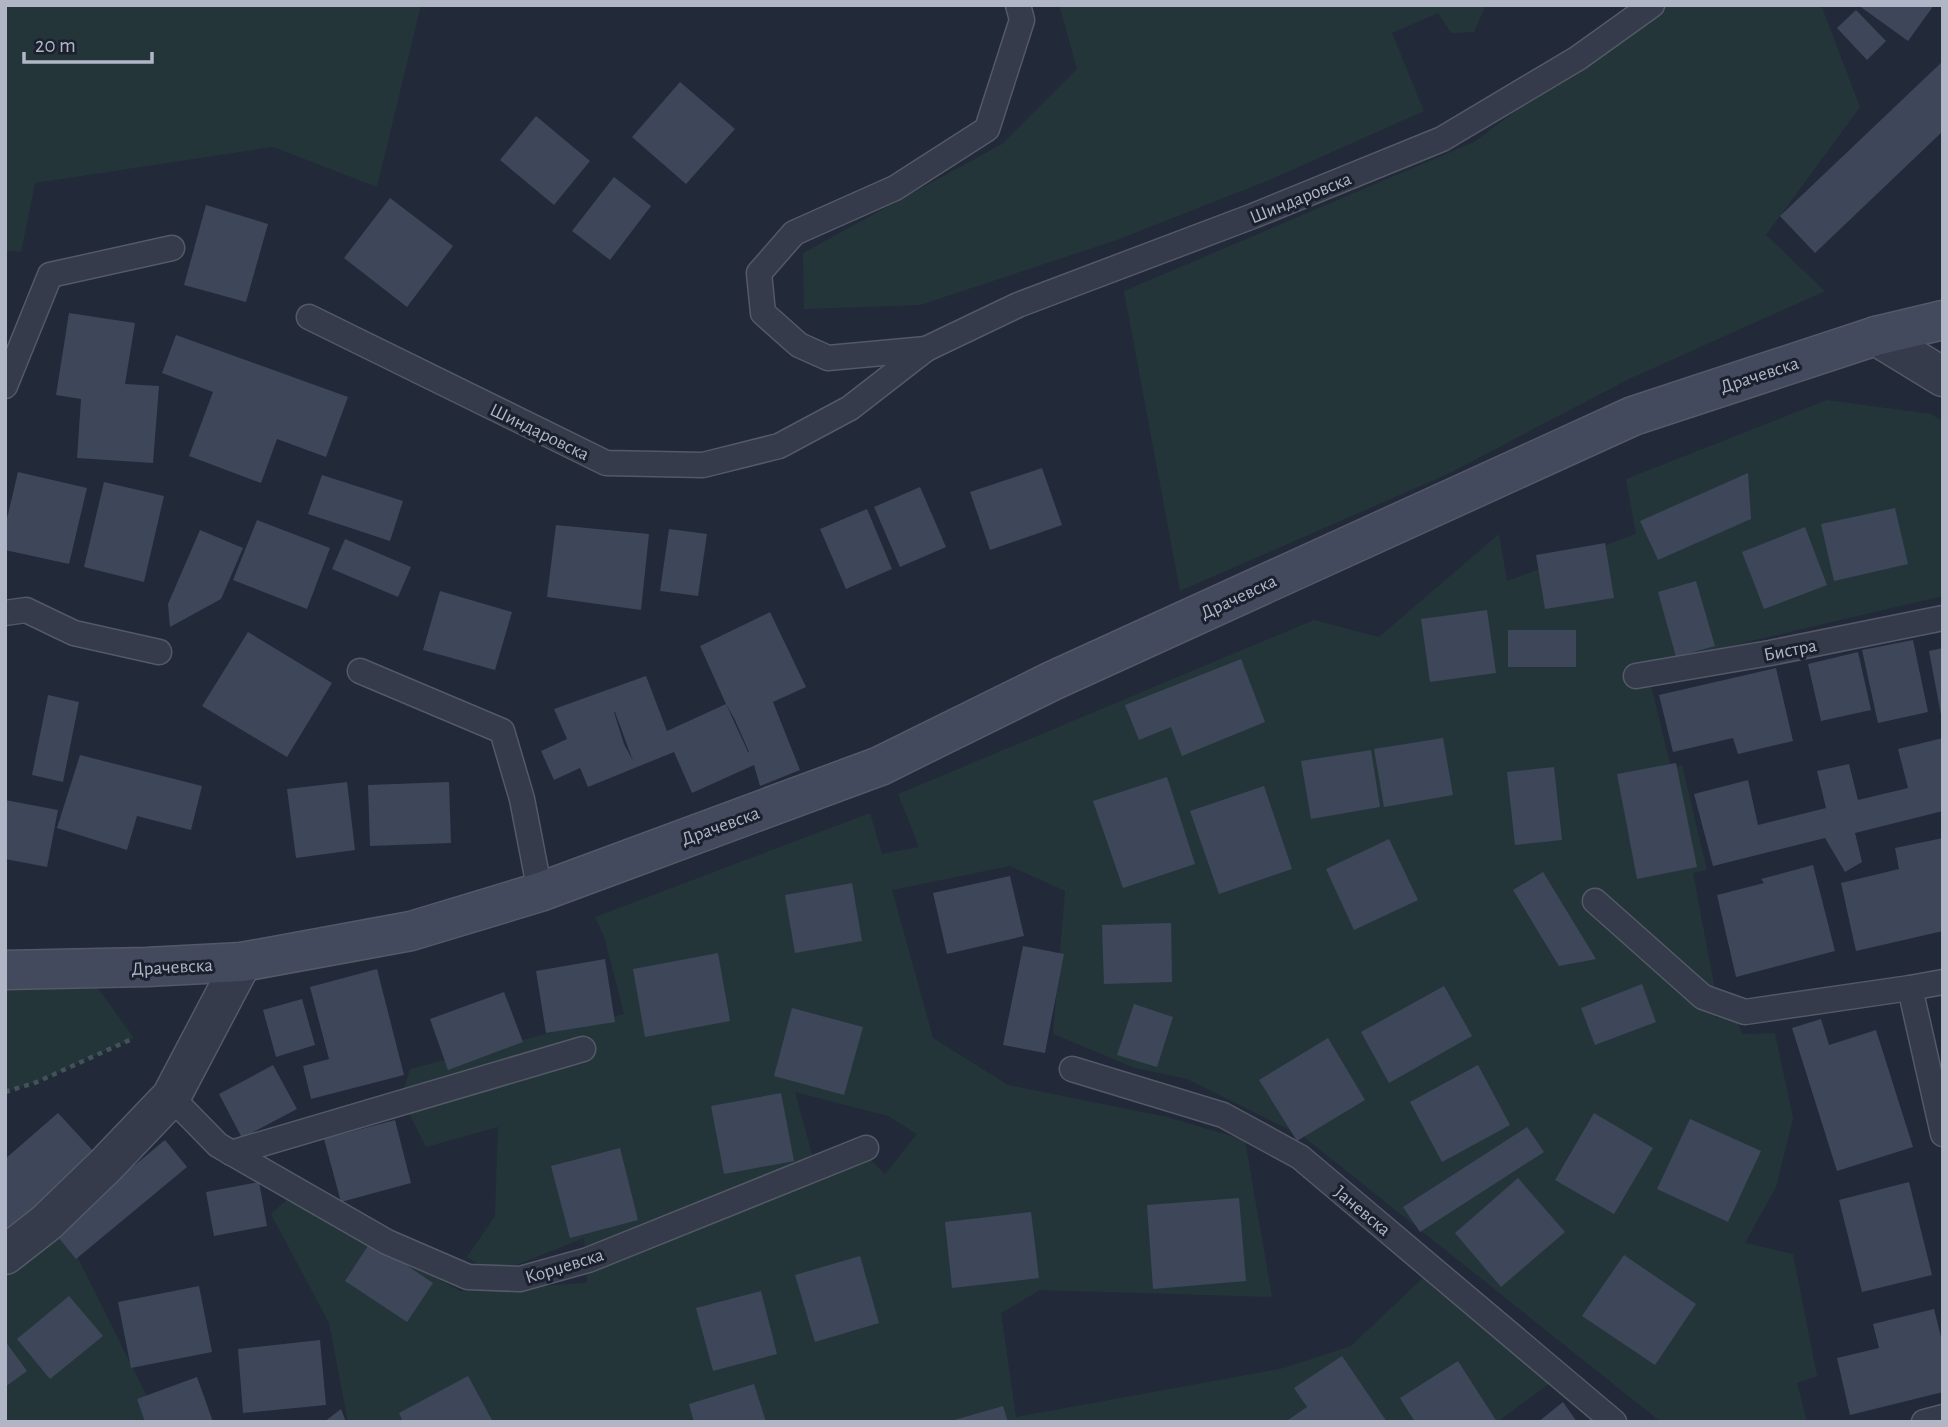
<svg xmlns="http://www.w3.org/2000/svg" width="1948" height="1427" viewBox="0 0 1948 1427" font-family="'Alegreya Sans',sans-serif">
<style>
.green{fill:#24353a;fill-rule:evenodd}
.building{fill:#3e4659;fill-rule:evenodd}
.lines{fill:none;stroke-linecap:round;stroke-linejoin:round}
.service-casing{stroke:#535967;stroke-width:27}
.minor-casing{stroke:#535967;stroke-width:41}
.tertiary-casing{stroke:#535967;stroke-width:41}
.secondary-casing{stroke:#535967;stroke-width:41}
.path{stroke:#415258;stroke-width:4.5;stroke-dasharray:5 5;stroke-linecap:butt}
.service{stroke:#353b4a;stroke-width:24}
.minor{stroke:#353b4a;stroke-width:38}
.tertiary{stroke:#353b4a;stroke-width:38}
.secondary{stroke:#444a5d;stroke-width:38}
.labels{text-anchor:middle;stroke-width:6;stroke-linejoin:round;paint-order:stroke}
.street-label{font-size:19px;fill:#b0b6c6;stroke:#1b202e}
</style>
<rect width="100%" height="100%" fill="#222939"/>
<g class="green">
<polygon points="5,5 421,5 377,187 273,147 35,183 21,252 5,250"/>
<polygon points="1059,5 1486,5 1474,32 1451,33 1438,13 1392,33 1424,111 1267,181 1114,241 920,305 804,309 803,253 1002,144 1077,69"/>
<polygon points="1659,5 1821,5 1860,107 1766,235 1825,291 1627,380 1450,473 1180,591 1124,291 1474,142"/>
<path d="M1827 400 1931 414 1943 422V596L1662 662 1647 668 1671 768 1682 765 1707 870 1693 873 1716 995 1715 1018 1735 1013 1742 1034 1775 1033 1793 1118 1776 1187 1745 1243 1793 1254 1817 1376 1797 1383 1807 1422H1661L1304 1137 1187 1079 1135 1068 1053 1034 1065 891 1010 866 892 890 933 1038 1008 1085 1167 1117 1245 1140 1272 1297 1040 1290 1001 1313 1016 1417 1284 1368 1351 1346 1428 1273 1553 1381 1497 1422H348L329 1323 271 1214 290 1197 460 1291 587 1283 584 1238 494 1274 467 1257 495 1216 498 1127 426 1147 401 1098 410 1069 624 1014 604 936 595 917 870 813 882 854 919 847 898 794 1314 620 1379 637 1499 534 1507 581 1636 534 1626 479ZM795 1092 888 1116 917 1134 885 1174 859 1148 814 1162Z"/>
<polygon points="84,969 134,1038 37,1082 5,1092 5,970"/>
<polygon points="60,1222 152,1407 164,1422 5,1422 5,1268"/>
</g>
<g class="building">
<polygon points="1858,5 1934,5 1908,41"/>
<polygon points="1856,10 1886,41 1867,60 1837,28"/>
<polygon points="1943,61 1943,131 1815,253 1780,216"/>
<polygon points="680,82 735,129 686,184 632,137"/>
<polygon points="536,116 590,161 554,205 500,160"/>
<polygon points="614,177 651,206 610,260 572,231"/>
<polygon points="390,198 453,246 407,307 344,258"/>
<polygon points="206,205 268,224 246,302 184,285"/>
<polygon points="69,313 135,323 125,384 159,386 153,463 77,458 81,399 56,395"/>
<polygon points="176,335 348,397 326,457 277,439 261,483 189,456 213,392 162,373"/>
<polygon points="1042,468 1062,525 990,550 970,492"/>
<polygon points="18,472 87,488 69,564 5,550 5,527"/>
<polygon points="1748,473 1751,519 1658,560 1640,521"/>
<polygon points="322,475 403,501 390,541 308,514"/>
<polygon points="104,482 164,496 144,582 84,567"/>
<polygon points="920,487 946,547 900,567 874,507"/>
<polygon points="1895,508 1908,564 1834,581 1821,524"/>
<polygon points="867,509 892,569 846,589 820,529"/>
<polygon points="257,520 330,548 307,609 233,580"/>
<polygon points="556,525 649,534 641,610 547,597"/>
<polygon points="1805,527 1827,585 1764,609 1742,552"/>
<polygon points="669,529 707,534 698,596 660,591"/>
<polygon points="200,530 243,548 221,599 170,627 168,604"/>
<polygon points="345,539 411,567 398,597 332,569"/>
<polygon points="1605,543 1614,598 1545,609 1536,555"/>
<polygon points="1696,581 1715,646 1676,657 1658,592"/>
<polygon points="440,591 512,612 495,670 423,650"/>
<polygon points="1487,610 1496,673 1430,682 1421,619"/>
<path d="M770 612 806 687 773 702 800 770 760 786 754 765 692 793 674 752 588 787 580 768 554 780 541 751 567 739 554 709 646 676 667 731 726 704 700 646ZM726 704 735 720 749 752H748ZM614 712H615L633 761 624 744Z"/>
<rect x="1508" y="630" width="68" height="37"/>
<polygon points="248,632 332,683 287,757 202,706"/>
<polygon points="1913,640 1928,712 1878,723 1862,650"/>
<polygon points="1943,648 1943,715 1941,715 1929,651"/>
<polygon points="1858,652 1871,710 1821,721 1808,664"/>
<polygon points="1241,659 1265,722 1182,756 1171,727 1139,740 1125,705"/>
<polygon points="1776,668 1793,741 1738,754 1733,738 1673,752 1659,695"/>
<polygon points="48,695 79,702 63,782 32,775"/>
<polygon points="1443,738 1453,795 1384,807 1374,749"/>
<polygon points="1943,738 1943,811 1855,833 1862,862 1845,872 1825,838 1713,866 1694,794 1748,780 1758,825 1826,808 1817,771 1849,764 1858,800 1908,788 1898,749"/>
<polygon points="1371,750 1380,807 1311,819 1301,761"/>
<polygon points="80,755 202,786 191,830 137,816 127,850 57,828"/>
<polygon points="1676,763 1697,867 1637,879 1617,774"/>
<polygon points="1554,767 1562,840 1515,845 1507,772"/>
<polygon points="1167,777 1195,864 1123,888 1093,801"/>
<polygon points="347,782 355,850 296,858 287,789"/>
<polygon points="449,782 451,843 370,846 368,785"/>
<polygon points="1264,786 1292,869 1219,894 1190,811"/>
<polygon points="5,800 58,810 47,867 5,859"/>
<polygon points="1943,838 1943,931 1856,951 1841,883 1899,869 1895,848"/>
<polygon points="1389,839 1418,900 1354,930 1326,869"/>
<polygon points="1813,865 1835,951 1736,977 1717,895 1764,883 1761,879"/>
<polygon points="1543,872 1596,959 1559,966 1513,890"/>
<polygon points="1010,876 1024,936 947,954 933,893"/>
<polygon points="852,883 862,941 795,953 785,895"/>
<polygon points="1171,923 1172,982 1104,984 1102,925"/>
<polygon points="1023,946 1064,954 1045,1053 1003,1045"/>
<polygon points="718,953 730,1021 645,1037 633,969"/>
<polygon points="605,959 615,1022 546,1033 536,971"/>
<polygon points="377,969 404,1075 311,1099 303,1066 329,1059 310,987"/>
<polygon points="1642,984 1656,1022 1595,1045 1581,1008"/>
<polygon points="1444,986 1472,1036 1389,1083 1361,1032"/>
<polygon points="504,992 523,1042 448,1070 430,1019"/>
<polygon points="302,999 315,1045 276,1057 263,1010"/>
<polygon points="1134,1004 1173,1017 1157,1067 1117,1055"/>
<polygon points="792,1008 863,1027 844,1095 774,1076"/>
<polygon points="1821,1019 1829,1045 1876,1030 1913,1147 1837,1171 1792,1028"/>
<polygon points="1328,1038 1365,1100 1297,1141 1259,1080"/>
<polygon points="273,1065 297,1109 242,1138 219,1094"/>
<polygon points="1478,1065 1510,1125 1442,1162 1410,1102"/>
<polygon points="781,1093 794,1161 724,1174 711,1106"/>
<polygon points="58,1113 106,1165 5,1255 5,1159"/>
<polygon points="1594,1113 1653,1148 1614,1214 1555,1180"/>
<polygon points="1690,1119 1761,1151 1728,1222 1657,1189"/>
<polygon points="395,1120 411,1183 341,1202 324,1139"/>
<polygon points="1527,1127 1544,1152 1420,1232 1403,1207"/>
<polygon points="165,1140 187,1167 76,1259 54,1232"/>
<polygon points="620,1148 638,1220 570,1238 551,1166"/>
<polygon points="1518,1178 1565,1232 1501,1287 1455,1233"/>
<polygon points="259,1182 267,1226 214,1236 206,1192"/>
<polygon points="1909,1182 1932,1275 1862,1292 1839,1200"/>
<polygon points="1239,1198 1246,1281 1153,1289 1147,1205"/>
<polygon points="1031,1212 1039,1278 952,1288 945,1222"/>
<polygon points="371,1241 433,1283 407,1322 345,1281"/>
<polygon points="1624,1255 1696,1304 1655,1365 1582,1316"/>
<polygon points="860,1256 879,1323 815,1342 795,1275"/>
<polygon points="199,1286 212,1352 131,1368 118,1302"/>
<polygon points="761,1291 777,1354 713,1371 696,1308"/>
<polygon points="69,1296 103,1336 50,1379 17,1339"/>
<polygon points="1934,1309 1943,1345 1943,1392 1850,1415 1837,1358 1879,1348 1873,1324"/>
<polygon points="320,1340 326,1405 243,1413 238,1349"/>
<polygon points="5,1341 27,1371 5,1387"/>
<polygon points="1342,1356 1387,1422 1285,1422 1307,1407 1294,1388"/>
<polygon points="1458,1361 1497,1422 1415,1422 1400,1398"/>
<polygon points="468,1376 493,1422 403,1422 399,1413"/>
<polygon points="197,1377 213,1422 145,1422 137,1399"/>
<polygon points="754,1384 766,1422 694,1422 689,1404"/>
<polygon points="1563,1402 1577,1422 1538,1422"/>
<polygon points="1003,1406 1008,1422 952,1422 951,1421"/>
<polygon points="341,1409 346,1422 324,1422"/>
</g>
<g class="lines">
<defs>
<g id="service">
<polyline points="309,317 606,463 703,465 779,446 850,408 926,349 1018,305 1253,216 1442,139 1578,58 1652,5"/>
<polyline points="926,349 828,358 799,345 763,313 759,273 794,233 895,188 987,129 1022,20 1018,5"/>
<polyline points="5,386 50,275 172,248"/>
<polyline points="5,613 26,610 74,633 159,652"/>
<polyline points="360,671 502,731 522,799 540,892"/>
<polyline points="1636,676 1770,653 1943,618"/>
<polyline points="1595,901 1703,997 1745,1012 1910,988"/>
<polyline points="1943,982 1910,988 1943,1134"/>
<polyline points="1072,1069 1223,1115 1300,1157 1614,1422"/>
<polyline points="171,1097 218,1145 387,1242 468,1277 520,1279 588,1260 866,1148"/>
<polyline points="231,1153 583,1049"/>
<polyline points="1924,1422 1943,1417"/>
</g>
<polyline id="minor" points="5,1255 46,1223 106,1165 171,1097 242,962"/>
<polyline id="tertiary" points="1876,336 1943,377"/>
<polyline id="secondary" points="5,970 147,967 242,962 411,931 540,892 880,766 1052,681 1633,416 1876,336 1943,320"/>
</defs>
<use href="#service" class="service-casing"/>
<use href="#minor" class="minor-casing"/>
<use href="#tertiary" class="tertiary-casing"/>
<use href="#secondary" class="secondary-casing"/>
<polyline class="path" points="5,1092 37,1082 134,1038"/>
<use href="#service" class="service"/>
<use href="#minor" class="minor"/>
<use href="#tertiary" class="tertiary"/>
<use href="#secondary" class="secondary"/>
</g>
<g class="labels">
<g class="street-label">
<text transform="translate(1300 197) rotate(-22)" y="7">Шиндаровска</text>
<text transform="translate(1759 374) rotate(-18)" y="7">Драчевска</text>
<text transform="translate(540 431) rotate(26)" y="7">Шиндаровска</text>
<text transform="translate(1238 596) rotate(-25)" y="7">Драчевска</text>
<text transform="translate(1790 649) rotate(-11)" y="7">Бистра</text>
<text transform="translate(720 825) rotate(-20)" y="7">Драчевска</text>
<text transform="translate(172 966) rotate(-3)" y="7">Драчевска</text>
<text transform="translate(1363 1210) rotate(40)" y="7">Јаневска</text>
<text transform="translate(564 1265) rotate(-17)" y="7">Корџевска</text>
</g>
</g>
<rect width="1948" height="1427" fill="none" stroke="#b0b6c6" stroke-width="14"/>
<path d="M24 52v10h128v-10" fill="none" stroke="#b0b6c6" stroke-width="3.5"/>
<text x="35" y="52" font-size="21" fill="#b0b6c6" stroke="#1b202e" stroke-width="5" paint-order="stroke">20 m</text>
</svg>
